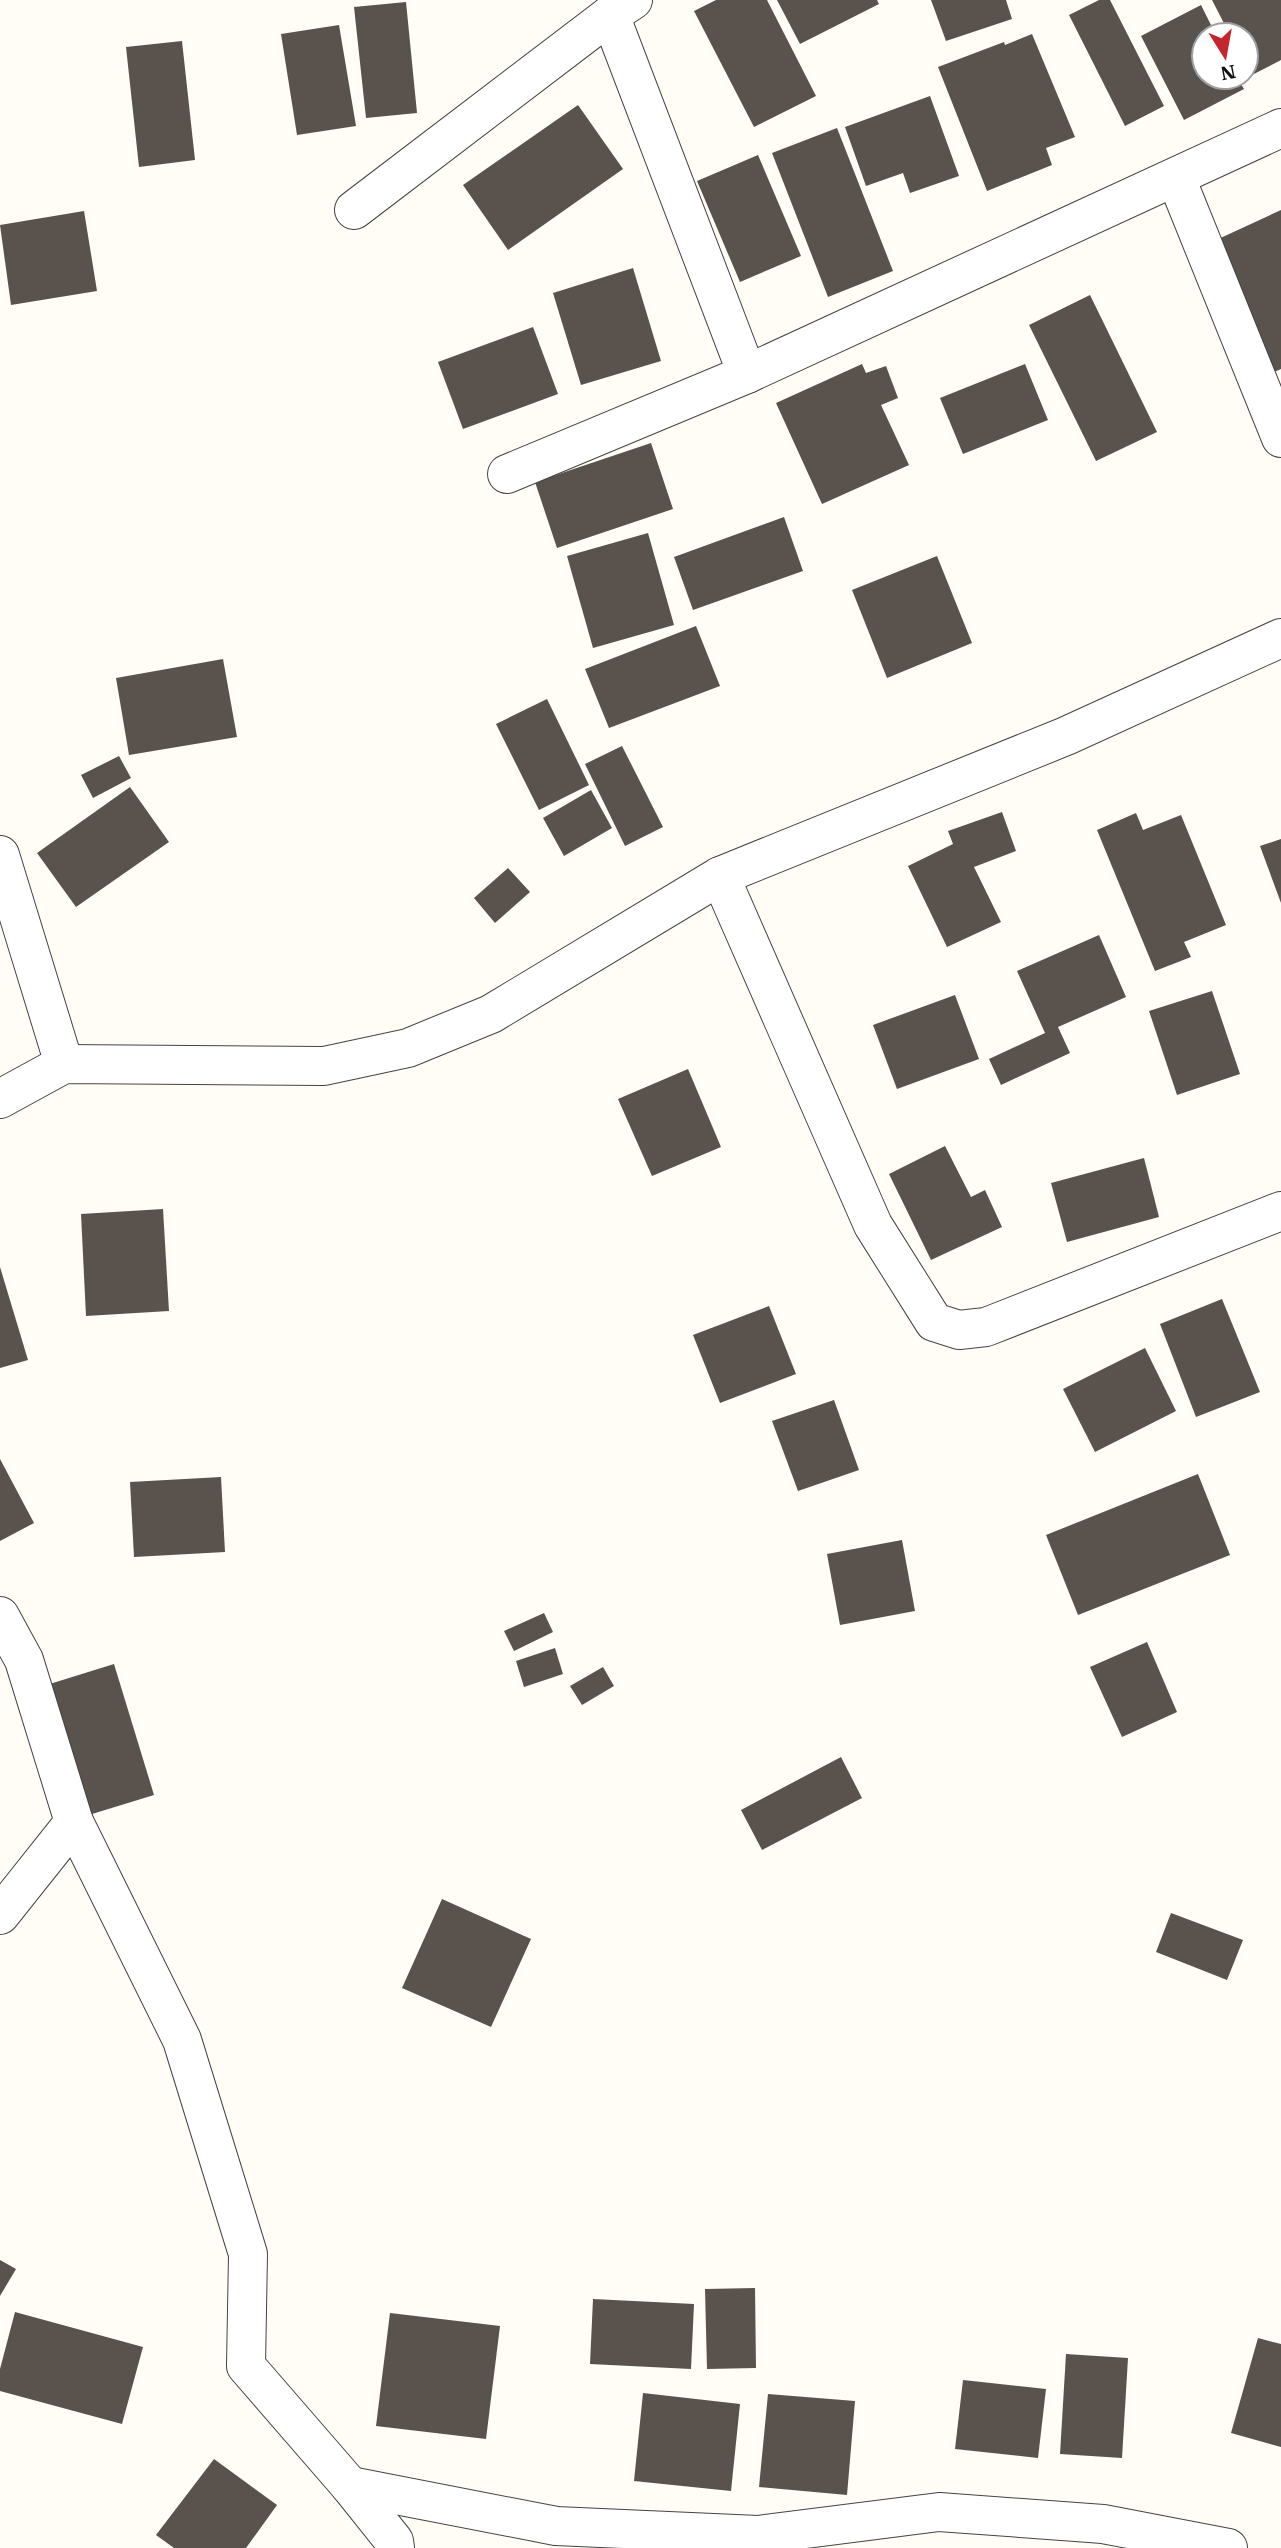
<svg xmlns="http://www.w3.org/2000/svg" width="1281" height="2548" viewBox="0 0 1281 2548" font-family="'IBM Plex Serif',serif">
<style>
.building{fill:#5a524d}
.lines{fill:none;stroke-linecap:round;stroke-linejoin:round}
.minor-casing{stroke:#444;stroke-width:40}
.minor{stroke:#fff;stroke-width:38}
</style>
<rect width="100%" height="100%" fill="#fffdf5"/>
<g class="building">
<polygon points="716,0 767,0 816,96 754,127 694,11"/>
<polygon points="777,0 877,0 879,4 800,44"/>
<polygon points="931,0 1006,0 1012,19 946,41"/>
<polygon points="1099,0 1110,0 1164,106 1125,126 1069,15"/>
<polygon points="1212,0 1281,0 1281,60 1250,76 1246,67 1246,35 1230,35"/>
<polygon points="406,2 417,113 366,118 354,7"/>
<polygon points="1201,5 1216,35 1204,35 1204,77 1237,77 1244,89 1184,120 1141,36"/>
<polygon points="339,25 356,126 297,135 281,34"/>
<polygon points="1032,34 1075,137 1046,148 1052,165 987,191 938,67 1004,42 1005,45"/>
<polygon points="182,41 195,160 139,167 126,47"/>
<polygon points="930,96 959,176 910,193 903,173 866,186 845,127"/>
<polygon points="578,105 623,169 508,250 463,185"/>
<polygon points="837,128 893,271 828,297 772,153"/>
<polygon points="758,155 801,256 740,282 697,181"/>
<polygon points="1281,210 1281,369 1274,372 1214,241"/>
<polygon points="84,211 97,291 11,305 0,225"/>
<polygon points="633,268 661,361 581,385 553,293"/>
<polygon points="1090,295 1157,432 1096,461 1029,325"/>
<polygon points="533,327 558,394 463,429 438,362"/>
<polygon points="862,364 866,373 886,366 898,398 881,405 909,465 822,504 776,403"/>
<polygon points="1025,364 1048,420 963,454 940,398"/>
<polygon points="651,443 673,509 557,548 535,482"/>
<polygon points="784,517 803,571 693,610 674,557"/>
<polygon points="648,533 674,625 593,648 567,556"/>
<polygon points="937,556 972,643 887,678 852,590"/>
<polygon points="696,626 720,686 609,728 585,669"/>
<polygon points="223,659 237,737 129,755 116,678"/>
<polygon points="547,699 589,785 539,810 496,724"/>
<polygon points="622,746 663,827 625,846 585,764"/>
<polygon points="119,756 131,778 93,798 81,775"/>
<polygon points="130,787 169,842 76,907 37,853"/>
<polygon points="591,790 612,828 564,856 543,818"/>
<polygon points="1002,812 1016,851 974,867 1001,922 947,947 908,866 953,844 948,831"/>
<polygon points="1136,813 1143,830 1181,815 1226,925 1184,942 1191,957 1155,971 1097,830"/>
<polygon points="1281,839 1281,903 1260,846"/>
<polygon points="508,868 530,892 495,923 474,898"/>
<polygon points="1099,935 1126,997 1058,1027 1070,1053 1001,1085 989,1059 1045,1033 1017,971"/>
<polygon points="1212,991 1240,1074 1177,1095 1149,1011"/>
<polygon points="955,995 979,1059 897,1089 873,1025"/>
<polygon points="688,1069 721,1147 652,1176 618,1099"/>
<polygon points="945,1146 971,1197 985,1190 1002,1227 931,1260 889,1174"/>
<polygon points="1144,1158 1159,1217 1067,1242 1051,1183"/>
<polygon points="163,1209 169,1311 86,1316 81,1214"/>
<polygon points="0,1267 28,1360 0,1368"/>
<polygon points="1222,1299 1260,1392 1196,1417 1160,1324"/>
<polygon points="769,1306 796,1374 720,1403 693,1335"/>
<polygon points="1145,1348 1176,1411 1095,1452 1063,1389"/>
<polygon points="834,1400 859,1470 798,1491 772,1421"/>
<polygon points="0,1459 34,1523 0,1541"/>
<polygon points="1198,1474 1230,1555 1078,1615 1046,1535"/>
<polygon points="221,1477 225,1552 134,1557 130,1482"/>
<polygon points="902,1540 915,1611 840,1625 827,1554"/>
<polygon points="544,1613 553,1632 514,1651 504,1631"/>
<polygon points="1147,1642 1177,1712 1122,1737 1090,1667"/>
<polygon points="555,1648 563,1674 524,1687 516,1661"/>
<polygon points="114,1664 154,1795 79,1818 40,1687"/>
<polygon points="603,1667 614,1686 582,1705 570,1686"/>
<polygon points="841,1757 862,1798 762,1850 741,1810"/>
<polygon points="442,1899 531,1939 491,2027 402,1988"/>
<polygon points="1171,1913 1243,1940 1227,1980 1156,1952"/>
<polygon points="0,2260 16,2269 0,2296"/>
<polygon points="755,2288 756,2368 707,2369 705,2289"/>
<polygon points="593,2299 694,2304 691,2369 590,2364"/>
<polygon points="15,2312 143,2347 122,2424 0,2391 0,2369"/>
<polygon points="390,2313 500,2326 486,2439 376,2426"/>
<polygon points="1258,2338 1281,2344 1281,2447 1231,2433"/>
<polygon points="1066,2354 1128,2358 1122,2458 1060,2454"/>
<polygon points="963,2380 1046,2389 1038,2458 955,2449"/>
<polygon points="643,2393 740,2404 731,2491 634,2481"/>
<polygon points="768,2394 855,2401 847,2495 759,2487"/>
<polygon points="214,2459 277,2505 246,2548 174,2548 156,2535"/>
</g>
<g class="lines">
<defs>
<g id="minor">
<polyline points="610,15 747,374"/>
<polyline points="1176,178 1281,438"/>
<polyline points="354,210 610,15 633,0"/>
<polyline points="507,474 747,374 1281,128"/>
<polyline points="0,855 64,1064"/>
<polyline points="720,876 873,1225 934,1322 959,1330 986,1327 1281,1211"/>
<polyline points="0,1099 64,1064 324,1066 408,1048 491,1014 720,876 1066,736 1281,638"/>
<polyline points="0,1616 24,1660 74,1822 0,1915"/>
<polyline points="74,1822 182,2040 248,2254 246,2366 350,2486 394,2541 395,2548"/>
<polyline points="350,2486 556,2526 758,2535 939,2512 1103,2524 1228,2548"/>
</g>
</defs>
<use href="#minor" class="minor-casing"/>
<use href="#minor" class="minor"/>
</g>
<g transform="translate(1225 56) rotate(169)"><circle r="33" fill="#ffffff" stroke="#a0a0a0" stroke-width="2"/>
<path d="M0-5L12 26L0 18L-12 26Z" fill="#c4262e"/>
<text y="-10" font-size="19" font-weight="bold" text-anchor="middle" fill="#111111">N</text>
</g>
</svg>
